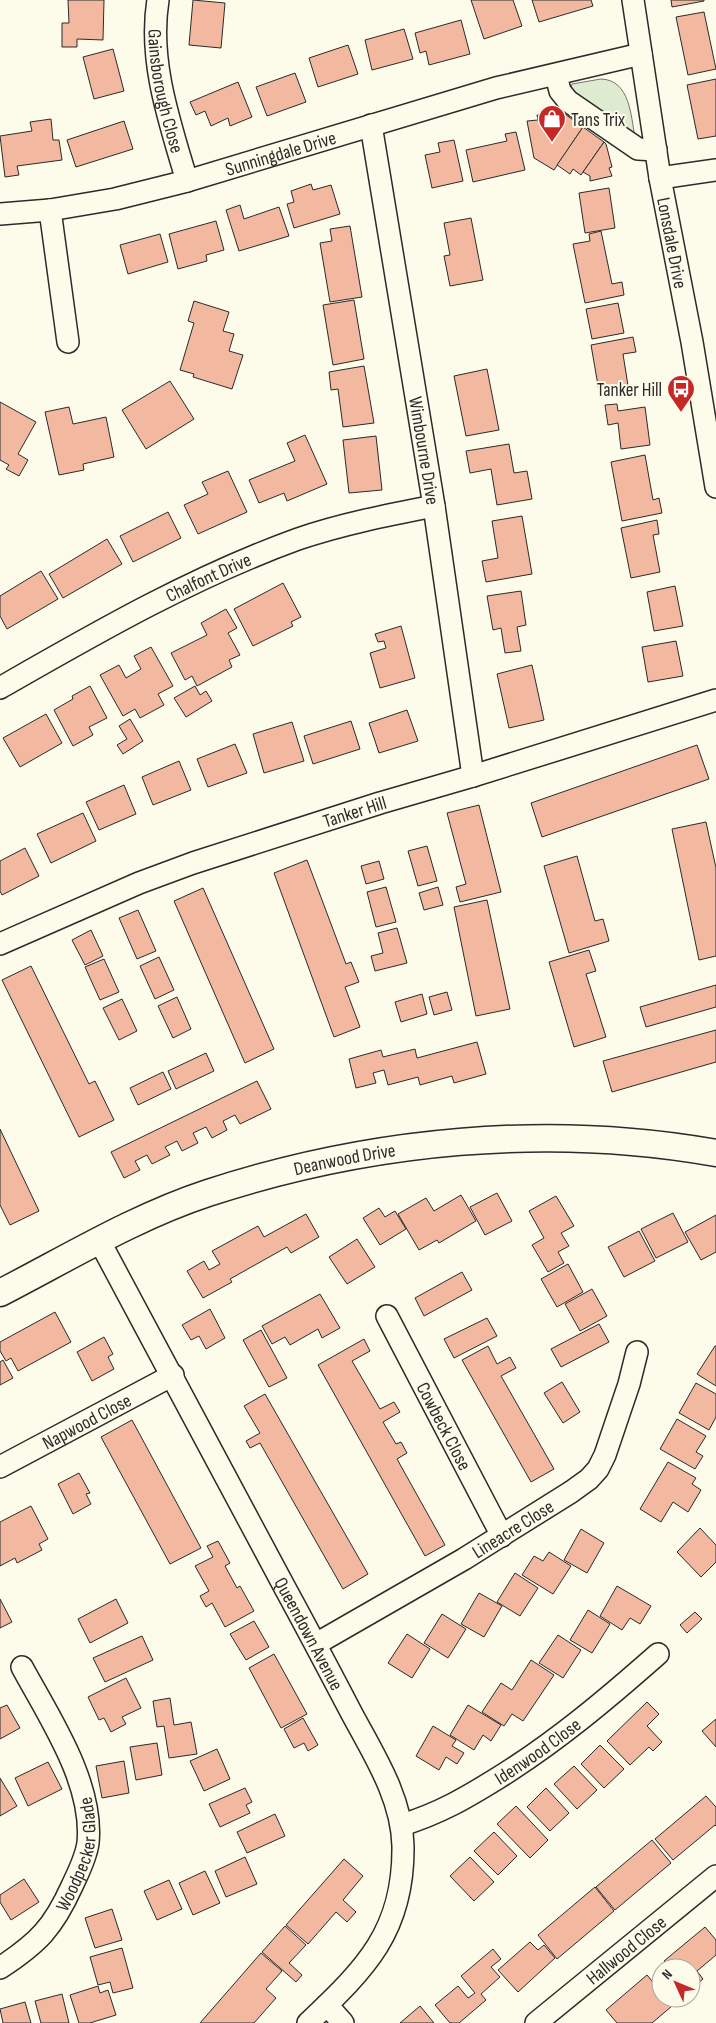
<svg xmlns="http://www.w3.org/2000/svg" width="716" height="2023" viewBox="0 0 716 2023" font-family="'Sofia Sans Condensed',sans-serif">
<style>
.green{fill:#deebd1;stroke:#74746e}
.building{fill:#f2b8a0;stroke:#2b2b2b}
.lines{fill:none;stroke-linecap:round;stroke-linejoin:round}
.minor-casing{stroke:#2b2b2b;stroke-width:24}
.tertiary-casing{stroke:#2b2b2b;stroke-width:29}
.minor{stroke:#fdfbea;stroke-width:21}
.tertiary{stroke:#fdfbea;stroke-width:26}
.labels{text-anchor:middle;stroke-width:4;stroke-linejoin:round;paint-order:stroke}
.street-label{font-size:19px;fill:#2b2b2b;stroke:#fdfbea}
.poi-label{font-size:19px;fill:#2b2b2b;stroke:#fdfbea;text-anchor:start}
</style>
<rect width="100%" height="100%" fill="#fdfbea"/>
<path class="green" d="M601 79C630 80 631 116 635 138L578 100 571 88 572 84Z"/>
<g class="building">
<polygon points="68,0 104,0 103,40 77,39 77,47 62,47 62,23 69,23"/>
<polygon points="193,0 225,3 221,48 189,45"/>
<polygon points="471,0 513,0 522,26 484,39"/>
<polygon points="532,0 591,0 593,6 539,22"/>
<polygon points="671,0 704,0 704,1 672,7"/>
<polygon points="704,12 716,69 688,75 676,17"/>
<polygon points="461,20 470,54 429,65 426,51 420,53 415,33"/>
<polygon points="404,29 413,59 372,70 365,40"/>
<polygon points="348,45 358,74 318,87 309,58"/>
<polygon points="113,49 124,91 94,99 83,57"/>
<polygon points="295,73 306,102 267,116 256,87"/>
<polygon points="716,79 716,136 698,139 687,85"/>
<polygon points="238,82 252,117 230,126 228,118 211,126 205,111 196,115 190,102"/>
<polygon points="562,112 583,127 554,170 534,158 527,121 538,120 537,115"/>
<polygon points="51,119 53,140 59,140 62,160 17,166 19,175 5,177 0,136 32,131 30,122"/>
<polygon points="124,121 133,149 76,167 67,140"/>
<polygon points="583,127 604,142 581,175 573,169 570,174 557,165"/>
<polygon points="516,132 525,170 473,182 466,150 507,141 505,134"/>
<polygon points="454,140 463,181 432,188 425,155 440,152 438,143"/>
<polygon points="604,142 606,144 612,167 609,168 612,176 590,181 590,176 583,172"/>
<polygon points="311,184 313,190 331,185 340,214 294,228 287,204 294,202 291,191"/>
<polygon points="609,188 615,228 585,233 579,193"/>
<polygon points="240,205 244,219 279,207 289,236 239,251 226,210"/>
<polygon points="471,218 483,280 450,286 444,256 450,255 444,223"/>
<polygon points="216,221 224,250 206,255 207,261 178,269 169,234"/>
<polygon points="350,226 362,297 330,302 320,243 332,241 330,229"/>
<polygon points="601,231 612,284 622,282 624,295 585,303 573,244 590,241 589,234"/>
<polygon points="160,234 168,262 128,274 120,245"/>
<polygon points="354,300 364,359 333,365 323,305"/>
<polygon points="194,301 229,312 223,331 234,334 229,351 243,355 232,389 193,377 194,374 180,370 194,323 188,321"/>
<polygon points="618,303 624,333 592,339 586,309"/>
<polygon points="633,337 636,352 623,354 629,392 600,397 591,345"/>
<polygon points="364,366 374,423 343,427 338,389 331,390 329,372"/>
<polygon points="487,369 499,430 466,436 454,376"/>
<polygon points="170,381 194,419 146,449 122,410"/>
<polygon points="0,402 36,422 18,454 28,460 19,476 6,469 9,465 0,460"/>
<polygon points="617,404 618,411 645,407 650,445 621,449 618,423 608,425 605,405"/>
<polygon points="69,407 73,424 106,417 114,457 83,464 84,470 59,475 45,412"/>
<polygon points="305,435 327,484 287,501 284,493 259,503 249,480 295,461 287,443"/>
<polygon points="376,436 382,490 349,493 343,440"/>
<polygon points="509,444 514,473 527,471 532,499 497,505 491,469 470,473 466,451"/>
<polygon points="645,455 653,500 659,498 662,513 622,521 611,462"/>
<polygon points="228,471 247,512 198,534 184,505 208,494 202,482"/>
<polygon points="168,512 181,538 133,562 120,536"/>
<polygon points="522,516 532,574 486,582 482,561 498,558 492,521"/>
<polygon points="657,520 659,534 653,535 660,572 631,578 621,528"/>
<polygon points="107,539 122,564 63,598 49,574"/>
<polygon points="41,571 58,599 7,629 0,616 0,596"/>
<polygon points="283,583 301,617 291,622 293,626 253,646 234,609"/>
<polygon points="675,586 683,626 654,631 647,592"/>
<polygon points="521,591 526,625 517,627 521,651 505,653 501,628 493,630 487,596"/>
<polygon points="226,609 237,628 228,633 240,655 229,660 232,667 197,686 192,676 185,680 171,653 207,635 201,623"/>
<polygon points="401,626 415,678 380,688 370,653 386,648 384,641 378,642 375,634"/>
<polygon points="676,641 683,676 648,682 642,647"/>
<polygon points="151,647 173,686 158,694 164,705 140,718 135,709 123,716 100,675 119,665 126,678 141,669 134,656"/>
<polygon points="532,665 544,720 509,728 497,674"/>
<polygon points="90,686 107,718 89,727 93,735 73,746 54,710 73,699 72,696"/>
<polygon points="195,686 200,695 206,691 212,701 186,717 174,698"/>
<polygon points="407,710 418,741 379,753 369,723"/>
<polygon points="46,714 62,743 20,767 3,738"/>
<polygon points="130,719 143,741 123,754 117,745 127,739 119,726"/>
<polygon points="351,721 360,749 313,764 304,736"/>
<polygon points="292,722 304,761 264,773 253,734"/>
<polygon points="235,744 247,773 208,787 197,759"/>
<polygon points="697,745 709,779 542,837 531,803"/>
<polygon points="179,761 191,790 153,805 142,777"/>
<polygon points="124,785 136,814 99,830 86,802"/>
<polygon points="479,805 501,892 460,902 456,887 466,884 447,813"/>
<polygon points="83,813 96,841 51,863 37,834"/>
<polygon points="706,822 716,868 716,956 699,960 672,829"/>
<polygon points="427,846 437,881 418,886 408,851"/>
<polygon points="25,848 39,876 2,895 0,891 0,861"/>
<polygon points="577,856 595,921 603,919 609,941 569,953 544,866"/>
<polygon points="307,860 346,964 351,962 359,982 345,987 360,1027 334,1037 274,873"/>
<polygon points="379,861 384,879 366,884 361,866"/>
<polygon points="386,887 396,922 376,927 367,892"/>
<polygon points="438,887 443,905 424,910 419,893"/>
<polygon points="203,888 274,1049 245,1063 174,901"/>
<polygon points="487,900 510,1009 476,1016 454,907"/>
<polygon points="138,910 156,951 137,959 119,918"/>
<polygon points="397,928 407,963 375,971 371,956 383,953 378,933"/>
<polygon points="91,930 103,956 85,965 72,940"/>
<polygon points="589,950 596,971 586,974 606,1037 574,1047 549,962"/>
<polygon points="159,957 174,990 155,999 140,966"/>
<polygon points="104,959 119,992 100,1000 85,967"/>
<polygon points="31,966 89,1084 95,1081 114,1120 79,1137 2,980"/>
<polygon points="716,985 716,1007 646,1027 640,1007"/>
<polygon points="447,992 452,1010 434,1015 429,997"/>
<polygon points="422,994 427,1014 401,1022 395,1002"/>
<polygon points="177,997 191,1029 173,1038 158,1006"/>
<polygon points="122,999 137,1031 119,1040 103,1008"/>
<polygon points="716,1030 716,1062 612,1092 603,1061"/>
<polygon points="477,1042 486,1074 454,1083 452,1076 420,1085 418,1077 388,1085 384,1070 373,1073 376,1083 356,1088 349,1059 381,1050 383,1057 415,1049 417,1058"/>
<polygon points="206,1053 214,1071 176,1089 168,1071"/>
<polygon points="163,1072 171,1089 138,1105 130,1088"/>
<polygon points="257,1081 271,1109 240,1124 235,1115 223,1121 227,1130 212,1138 206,1127 193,1133 198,1143 182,1151 177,1141 165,1147 170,1155 152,1164 147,1155 135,1161 140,1170 124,1178 111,1152"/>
<polygon points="0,1129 39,1211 10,1225 0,1205"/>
<polygon points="497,1193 512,1221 485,1235 470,1207"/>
<polygon points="461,1195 476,1221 439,1243 437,1240 419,1250 398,1214 426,1198 434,1211"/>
<polygon points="556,1196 574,1226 561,1233 569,1246 558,1252 564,1263 548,1272 532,1245 544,1238 529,1211"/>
<polygon points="379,1208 385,1217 395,1211 406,1229 380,1245 363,1218"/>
<polygon points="673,1213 688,1242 656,1258 641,1229"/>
<polygon points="306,1214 319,1237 291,1253 287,1247 230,1279 232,1282 203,1298 187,1271 204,1261 209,1270 220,1264 212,1251 258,1226 264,1237"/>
<polygon points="716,1215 716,1252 701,1260 685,1232"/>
<polygon points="639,1231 655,1261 624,1277 608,1247"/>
<polygon points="357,1239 375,1267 347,1284 329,1257"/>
<polygon points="568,1264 583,1292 557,1307 541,1279"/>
<polygon points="462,1272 472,1290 424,1316 415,1298"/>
<polygon points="592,1289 607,1316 580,1331 565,1304"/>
<polygon points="320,1294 340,1328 322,1338 318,1329 290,1345 285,1337 272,1344 262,1326"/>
<polygon points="210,1309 225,1338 206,1349 199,1336 191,1340 182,1325"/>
<polygon points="55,1312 71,1342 18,1371 11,1358 6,1361 0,1351 0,1342"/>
<polygon points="487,1318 497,1336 454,1358 444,1339"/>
<polygon points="599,1324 609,1342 561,1367 551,1349"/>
<polygon points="261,1330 287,1378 269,1387 243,1340"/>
<polygon points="104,1337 113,1354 108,1357 114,1369 92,1381 77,1352"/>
<polygon points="364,1339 370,1351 352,1361 380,1409 394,1402 400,1412 383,1422 396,1444 401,1442 407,1453 397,1459 445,1545 425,1556 318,1365"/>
<polygon points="488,1346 497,1364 510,1357 516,1368 501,1376 554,1469 531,1482 462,1360"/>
<polygon points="715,1346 716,1346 716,1386 697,1374"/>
<polygon points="3,1360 13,1378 0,1385 0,1362"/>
<polygon points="562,1382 580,1412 563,1423 544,1393"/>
<polygon points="696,1383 716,1394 716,1417 709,1430 679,1413"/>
<polygon points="265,1394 368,1574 343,1589 260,1443 250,1448 246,1441 260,1433 244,1406"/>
<polygon points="677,1419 706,1436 696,1452 703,1456 695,1469 660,1449"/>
<polygon points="132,1420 201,1548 170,1564 101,1437"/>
<polygon points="668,1462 696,1478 692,1484 701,1490 688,1512 673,1502 661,1522 640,1509"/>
<polygon points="79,1473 90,1493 86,1494 91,1504 73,1514 58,1484"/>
<polygon points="31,1506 48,1539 39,1544 42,1550 17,1563 15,1558 0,1566 0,1522"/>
<polygon points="700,1528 716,1545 716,1562 701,1577 677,1552"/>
<polygon points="581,1529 604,1543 587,1573 564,1560"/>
<polygon points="218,1541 230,1563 225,1566 237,1588 240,1586 254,1611 225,1627 212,1603 206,1607 200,1596 209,1591 195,1566 213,1557 207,1546"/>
<polygon points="549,1552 571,1566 553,1594 522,1575 534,1556 543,1561"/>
<polygon points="515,1573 538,1588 520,1616 497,1602"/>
<polygon points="617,1586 651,1606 640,1624 630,1618 622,1630 600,1616"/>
<polygon points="479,1593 502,1606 484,1637 461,1624"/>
<polygon points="0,1599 12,1622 0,1628"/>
<polygon points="116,1599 128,1623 90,1643 78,1619"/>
<polygon points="588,1610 610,1624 592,1653 570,1640"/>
<polygon points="695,1612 702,1619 687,1633 680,1625"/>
<polygon points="442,1614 466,1629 448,1658 424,1643"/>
<polygon points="254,1621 269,1647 246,1660 230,1634"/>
<polygon points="407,1634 430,1649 412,1678 388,1663"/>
<polygon points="558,1635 581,1650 563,1678 539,1663"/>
<polygon points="142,1636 153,1660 105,1682 93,1658"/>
<polygon points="274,1654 307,1714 281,1728 249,1668"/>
<polygon points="531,1660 554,1675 523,1721 512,1714 504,1726 482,1712 501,1683 512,1690"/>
<polygon points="126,1678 141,1708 122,1717 126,1724 111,1732 104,1718 99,1720 88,1697"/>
<polygon points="170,1698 174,1725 191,1722 197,1754 169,1758 164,1726 157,1727 153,1701"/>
<polygon points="647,1702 659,1714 647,1726 662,1742 653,1751 649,1747 630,1765 607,1741"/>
<polygon points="7,1705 20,1728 0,1739 0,1708"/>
<polygon points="468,1705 501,1725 491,1741 483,1735 474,1750 450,1735"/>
<polygon points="303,1718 318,1745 308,1751 304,1743 294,1748 284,1729"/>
<polygon points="716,1719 716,1747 702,1731"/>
<polygon points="433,1726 456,1740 452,1746 464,1753 457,1764 446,1757 439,1770 416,1756"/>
<polygon points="157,1743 162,1775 136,1780 130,1747"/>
<polygon points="600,1745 624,1769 604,1788 581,1764"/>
<polygon points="217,1749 230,1779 204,1791 190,1761"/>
<polygon points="124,1761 129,1793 102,1798 96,1766"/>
<polygon points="48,1762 62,1789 28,1806 15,1778"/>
<polygon points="574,1766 597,1790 577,1809 554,1784"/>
<polygon points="0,1778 17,1806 0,1816"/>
<polygon points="245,1788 252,1802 246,1805 250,1813 220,1827 209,1804"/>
<polygon points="546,1788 569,1813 550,1831 527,1807"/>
<polygon points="706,1796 716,1807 716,1826 715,1825 673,1860 655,1839"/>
<polygon points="516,1806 548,1840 530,1858 497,1824"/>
<polygon points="275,1814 285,1836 247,1853 237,1832"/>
<polygon points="494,1832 517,1856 498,1875 474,1851"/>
<polygon points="652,1840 671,1863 615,1910 596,1887"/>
<polygon points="245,1857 257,1884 226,1897 215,1871"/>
<polygon points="470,1857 494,1882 474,1901 450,1876"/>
<polygon points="344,1859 363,1876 343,1900 356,1912 347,1922 336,1912 308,1944 286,1925"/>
<polygon points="205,1871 220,1903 193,1915 179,1883"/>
<polygon points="24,1879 39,1902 11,1920 0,1902 0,1895"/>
<polygon points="169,1880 182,1909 157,1920 144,1891"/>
<polygon points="595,1887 614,1911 557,1959 538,1935"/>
<polygon points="112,1909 122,1940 95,1948 85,1918"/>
<polygon points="285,1926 306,1945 289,1963 302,1975 296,1982 262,1952"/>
<polygon points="705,1927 716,1940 716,1955 697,1971 703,1979 691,1989 691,1968 670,1968 664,1961"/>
<polygon points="530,1942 538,1950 544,1945 555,1958 518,1992 498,1970"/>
<polygon points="122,1948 133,1988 113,1993 110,1982 98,1985 90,1957"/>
<polygon points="493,1949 501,1959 491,1967 500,1977 481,1994 486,2000 459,2023 450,2023 435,2005 458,1986 468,1998 475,1993 461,1976"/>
<polygon points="261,1953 282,1971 266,1989 276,1998 254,2023 200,2023"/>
<polygon points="647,1975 661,1992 661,1998 666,1998 672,2006 652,2023 617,2023 606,2010"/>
<polygon points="98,1986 100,1993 108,1990 116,2015 90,2023 79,2023 70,1995"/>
<polygon points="62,1994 69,2023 41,2023 35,2001"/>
<polygon points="25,2002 31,2023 3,2023 0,2009"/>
<polygon points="420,2006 434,2023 400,2023"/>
</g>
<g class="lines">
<defs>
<g id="minor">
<path id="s1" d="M158 0C148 61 170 123 187 181"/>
<path id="s2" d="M633 0 660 178 692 342 716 487"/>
<polyline points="556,75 560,91 568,101 638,149 656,150"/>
<path id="s3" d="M371 125 434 506 473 776"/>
<polyline points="660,178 716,170"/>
<polyline points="50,210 68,342"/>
<path id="s4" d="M0 214 50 210 115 199 187 181 496 88 641 54"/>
<path id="s5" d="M0 688C96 633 193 577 298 539 342 524 388 515 434 506"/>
<path id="s6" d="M0 944 139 883 193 863 380 803 473 776 716 700"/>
<path id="s7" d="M100 1242C162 1357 223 1473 285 1588 308 1630 330 1672 352 1714 374 1755 402 1798 403 1846 404 1931 366 1968 308 2023"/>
<path id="s8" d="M387 1316 502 1536"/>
<path id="s9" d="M0 1467 173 1375"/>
<path id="s10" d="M316 1644 464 1559 571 1492 589 1479 598 1469 605 1455 629 1384 637 1352"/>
<path id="s11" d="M402 1825C440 1813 464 1799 498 1778 556 1742 607 1699 658 1654"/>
<path id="s12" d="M0 1968C38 1943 53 1928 72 1886 78 1873 86 1858 88 1843 94 1783 49 1717 22 1667"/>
<polyline points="327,2005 343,2023"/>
<path id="s13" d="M536 2023 716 1876"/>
</g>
<g id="tertiary">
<path id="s14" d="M0 1293C68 1258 135 1217 208 1193 370 1140 548 1123 716 1153"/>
</g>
</defs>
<use href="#minor" class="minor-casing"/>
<use href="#tertiary" class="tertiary-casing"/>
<use href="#minor" class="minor"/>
<use href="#tertiary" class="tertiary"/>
</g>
<defs>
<symbol id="shop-pin" viewBox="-11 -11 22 30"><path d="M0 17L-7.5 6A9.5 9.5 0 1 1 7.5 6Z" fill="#c62828" stroke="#fdfbea"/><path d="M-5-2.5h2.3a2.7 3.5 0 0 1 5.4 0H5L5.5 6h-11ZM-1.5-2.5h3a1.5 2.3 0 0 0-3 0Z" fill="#fff"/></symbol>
<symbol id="bus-pin" viewBox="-11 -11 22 30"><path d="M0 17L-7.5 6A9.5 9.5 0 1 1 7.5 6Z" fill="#c62828" stroke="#fdfbea"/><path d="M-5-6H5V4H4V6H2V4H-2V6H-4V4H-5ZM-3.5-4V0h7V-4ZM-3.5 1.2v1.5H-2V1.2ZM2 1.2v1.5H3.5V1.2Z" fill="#fff"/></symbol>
</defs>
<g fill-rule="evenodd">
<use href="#shop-pin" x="536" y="103" width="32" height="43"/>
<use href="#bus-pin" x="665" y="373" width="32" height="43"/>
</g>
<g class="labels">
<g class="street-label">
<text dy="7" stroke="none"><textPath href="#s1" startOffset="92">Gainsborough Close</textPath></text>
<text dy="7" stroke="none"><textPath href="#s4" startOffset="288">Sunningdale Drive</textPath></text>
<text dy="7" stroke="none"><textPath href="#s2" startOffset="246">Lonsdale Drive</textPath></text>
<text dy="7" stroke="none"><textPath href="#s3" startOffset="330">Wimbourne Drive</textPath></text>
<text dy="7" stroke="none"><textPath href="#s5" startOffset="236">Chalfont Drive</textPath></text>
<text dy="7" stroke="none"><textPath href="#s6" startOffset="379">Tanker Hill</textPath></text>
<text dy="7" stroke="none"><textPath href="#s14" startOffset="372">Deanwood Drive</textPath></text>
<text dy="7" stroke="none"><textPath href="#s9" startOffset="98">Napwood Close</textPath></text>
<text dy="7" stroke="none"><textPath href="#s8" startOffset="124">Cowbeck Close</textPath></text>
<text dy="7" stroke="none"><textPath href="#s10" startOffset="228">Lineacre Close</textPath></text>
<text dy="7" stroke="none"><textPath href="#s7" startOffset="444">Queendown Avenue</textPath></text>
<text dy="7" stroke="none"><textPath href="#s11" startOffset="155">Idenwood Close</textPath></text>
<text dy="7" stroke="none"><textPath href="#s12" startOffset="144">Woodpecker Glade</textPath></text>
<text dy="7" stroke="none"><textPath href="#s13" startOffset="116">Hallwood Close</textPath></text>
</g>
<g class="poi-label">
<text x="571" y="126">Tans Trix</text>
<text x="662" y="396" text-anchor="end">Tanker Hill</text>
</g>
</g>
<g transform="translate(676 1983) rotate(314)"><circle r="24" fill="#fdfbea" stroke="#a9a89e"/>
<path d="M0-4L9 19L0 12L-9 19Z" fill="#c62828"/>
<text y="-8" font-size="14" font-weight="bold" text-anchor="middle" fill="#2b2b2b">N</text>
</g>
</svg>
